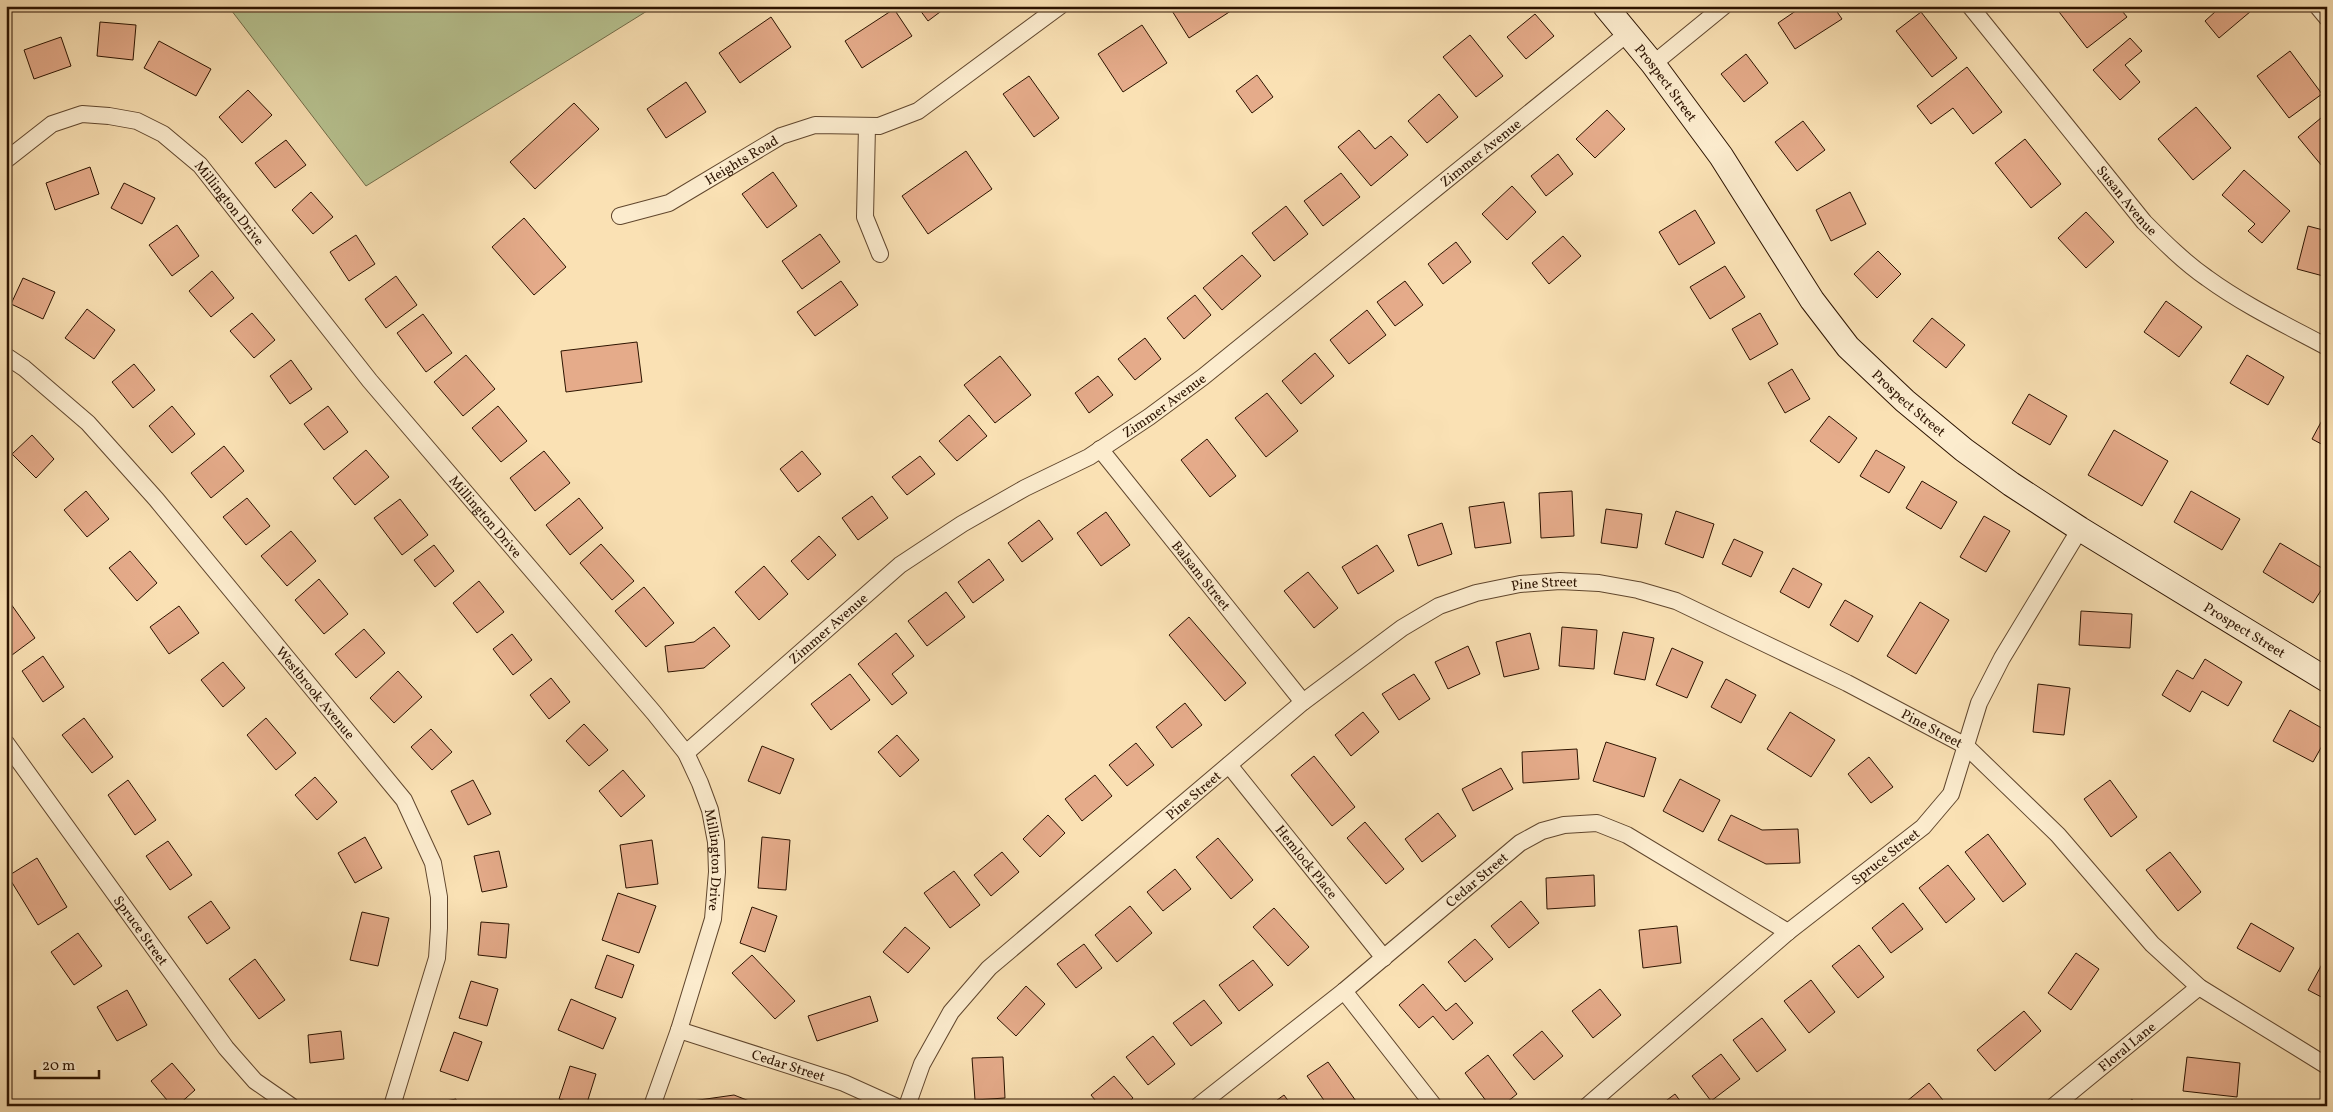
<svg xmlns="http://www.w3.org/2000/svg" width="2333" height="1112" viewBox="0 0 2333 1112" font-family="Vollkorn,serif">
<style>
.green{fill:#b8c492;stroke:#726c49}
.building{fill:#e5ab8a;stroke:#2c1300}
.lines{fill:none;stroke-linecap:round;stroke-linejoin:round}
.minor-casing{stroke:#60462d;stroke-width:18}
.secondary-casing{stroke:#2c1300;stroke-width:26}
.minor{stroke:#fcecce;stroke-width:16}
.secondary{stroke:#fcecce;stroke-width:24}
.labels{text-anchor:middle;stroke-width:4;stroke-linejoin:round;paint-order:stroke}
.street-label{font-size:14px;fill:#2c1300;stroke:#fcecce}
</style>
<rect width="100%" height="100%" fill="#fae1b4"/>
<filter id="stains"><feTurbulence type="fractalNoise" baseFrequency=".004" numOctaves="4"/><feColorMatrix values="0 0 0 0 .2 0 0 0 0 .09 0 0 0 0 .02 0 0 0 .5 -.17"/></filter>
<radialGradient id="worn" r=".72"><stop offset=".6" stop-color="#630" stop-opacity="0"/><stop offset="1" stop-color="#630" stop-opacity=".3"/></radialGradient>
<polygon class="green" points="228,6 655,6 366,186"/>
<g class="building">
<polygon points="917,6 948,6 928,21"/>
<polygon points="1169,6 1237,6 1237,7 1189,38"/>
<polygon points="1803,6 1833,6 1842,19 1795,49 1778,23"/>
<polygon points="2058,6 2118,6 2127,17 2087,48 2056,8"/>
<polygon points="2211,6 2257,6 2219,38 2205,21 2216,11"/>
<polygon points="894,9 912,36 862,68 845,41"/>
<polygon points="1921,12 1957,58 1932,77 1896,31"/>
<polygon points="1535,14 1554,36 1526,59 1507,37"/>
<polygon points="771,17 791,47 740,83 719,53"/>
<polygon points="100,22 136,25 133,60 97,56"/>
<polygon points="1142,25 1167,63 1123,92 1098,54"/>
<polygon points="1470,35 1503,76 1476,97 1443,57"/>
<polygon points="61,37 71,66 34,79 24,50"/>
<polygon points="2130,38 2142,51 2125,65 2140,82 2120,100 2093,70"/>
<polygon points="159,41 211,69 196,96 144,68"/>
<polygon points="2290,51 2322,94 2289,118 2257,76"/>
<polygon points="1746,54 1768,83 1744,102 1721,74"/>
<polygon points="1967,67 2002,112 1973,134 1953,108 1931,124 1917,106"/>
<polygon points="1257,75 1273,97 1252,113 1236,91"/>
<polygon points="1029,76 1059,118 1034,137 1003,94"/>
<polygon points="686,82 706,112 666,138 647,109"/>
<polygon points="248,90 272,115 242,143 219,117"/>
<polygon points="1439,94 1458,117 1427,143 1408,121"/>
<polygon points="574,103 599,129 535,189 510,162"/>
<polygon points="2196,107 2231,148 2193,180 2158,139"/>
<polygon points="1607,110 1625,129 1595,158 1576,139"/>
<polygon points="2327,113 2327,172 2298,137"/>
<polygon points="1803,121 1825,150 1797,171 1775,142"/>
<polygon points="1359,130 1375,149 1391,136 1408,155 1371,186 1338,147"/>
<polygon points="2025,139 2061,184 2031,208 1995,163"/>
<polygon points="286,140 306,165 275,188 255,163"/>
<polygon points="966,151 992,189 928,234 902,196"/>
<polygon points="1558,154 1573,174 1546,196 1531,176"/>
<polygon points="90,167 99,194 55,210 46,183"/>
<polygon points="2244,170 2290,211 2262,243 2248,231 2255,224 2222,195"/>
<polygon points="773,172 797,206 767,228 742,194"/>
<polygon points="1341,173 1360,197 1323,226 1304,201"/>
<polygon points="124,183 155,198 142,224 111,208"/>
<polygon points="1512,186 1536,212 1507,240 1482,214"/>
<polygon points="311,192 333,217 313,234 292,210"/>
<polygon points="1850,192 1866,224 1831,241 1816,210"/>
<polygon points="1286,206 1308,234 1274,261 1252,233"/>
<polygon points="1695,210 1715,243 1679,265 1659,232"/>
<polygon points="2086,212 2114,242 2086,268 2058,238"/>
<polygon points="524,218 566,267 534,295 492,247"/>
<polygon points="177,225 199,256 172,276 149,245"/>
<polygon points="2308,226 2327,231 2327,277 2297,269"/>
<polygon points="820,234 840,262 802,289 782,261"/>
<polygon points="356,235 375,264 349,281 330,252"/>
<polygon points="1563,236 1581,256 1549,284 1532,263"/>
<polygon points="1456,242 1471,262 1443,284 1428,264"/>
<polygon points="1878,251 1901,274 1877,298 1854,274"/>
<polygon points="1242,255 1261,276 1222,310 1203,288"/>
<polygon points="1725,266 1745,297 1710,319 1690,287"/>
<polygon points="212,271 234,298 211,317 189,291"/>
<polygon points="396,276 417,305 386,328 365,299"/>
<polygon points="23,278 55,292 43,319 11,304"/>
<polygon points="841,281 858,305 815,336 797,312"/>
<polygon points="1405,281 1423,305 1395,326 1377,302"/>
<polygon points="1195,295 1211,315 1184,339 1167,318"/>
<polygon points="2166,301 2202,327 2179,357 2144,332"/>
<polygon points="87,309 115,330 94,359 65,338"/>
<polygon points="1367,310 1386,335 1349,364 1330,340"/>
<polygon points="252,313 275,340 254,358 230,331"/>
<polygon points="1760,313 1778,344 1750,360 1732,329"/>
<polygon points="423,314 452,353 426,372 397,333"/>
<polygon points="1932,318 1965,345 1946,368 1913,341"/>
<polygon points="1145,338 1161,359 1135,380 1118,359"/>
<polygon points="637,342 642,382 566,392 561,351"/>
<polygon points="1315,353 1334,376 1301,404 1282,381"/>
<polygon points="466,355 495,389 463,416 434,382"/>
<polygon points="2247,355 2284,377 2268,405 2230,383"/>
<polygon points="1000,356 1031,395 995,423 964,385"/>
<polygon points="291,360 312,389 290,404 270,376"/>
<polygon points="134,364 155,390 133,408 112,382"/>
<polygon points="1792,369 1810,399 1785,413 1768,383"/>
<polygon points="1098,376 1113,395 1089,413 1075,393"/>
<polygon points="1267,393 1298,431 1266,457 1235,418"/>
<polygon points="2029,394 2067,416 2050,445 2012,423"/>
<polygon points="172,406 195,434 172,453 149,426"/>
<polygon points="328,406 348,432 324,450 304,424"/>
<polygon points="498,406 527,441 501,462 472,428"/>
<polygon points="2327,411 2327,447 2312,439"/>
<polygon points="969,415 987,436 957,461 939,441"/>
<polygon points="1829,416 1857,438 1839,463 1810,441"/>
<polygon points="2114,430 2168,461 2142,506 2088,475"/>
<polygon points="32,435 54,459 36,478 12,454"/>
<polygon points="1207,439 1236,476 1210,497 1181,460"/>
<polygon points="224,446 244,471 211,498 191,473"/>
<polygon points="366,450 389,477 355,505 333,478"/>
<polygon points="1876,450 1905,467 1889,493 1860,476"/>
<polygon points="544,451 570,483 535,511 510,478"/>
<polygon points="802,451 821,474 798,492 780,469"/>
<polygon points="920,456 935,474 907,495 892,477"/>
<polygon points="1922,481 1957,502 1941,529 1906,508"/>
<polygon points="86,491 109,519 87,537 64,510"/>
<polygon points="1572,491 1574,536 1541,538 1539,493"/>
<polygon points="2191,491 2240,519 2222,550 2174,522"/>
<polygon points="872,496 888,518 858,540 842,518"/>
<polygon points="247,498 270,526 246,545 223,517"/>
<polygon points="579,498 603,528 570,555 546,525"/>
<polygon points="400,499 428,535 402,555 374,518"/>
<polygon points="1504,502 1511,543 1475,548 1469,507"/>
<polygon points="1606,509 1642,514 1637,548 1601,543"/>
<polygon points="1676,511 1714,524 1703,558 1665,544"/>
<polygon points="1106,512 1130,545 1101,566 1077,533"/>
<polygon points="1984,516 2010,531 1986,572 1960,557"/>
<polygon points="1039,520 1053,539 1022,562 1008,543"/>
<polygon points="1442,523 1452,554 1418,566 1408,535"/>
<polygon points="291,531 316,561 287,586 261,556"/>
<polygon points="819,536 836,555 808,580 791,561"/>
<polygon points="1734,539 1763,552 1751,577 1722,564"/>
<polygon points="2280,543 2327,571 2327,581 2313,603 2263,572"/>
<polygon points="601,544 634,581 612,600 580,563"/>
<polygon points="434,545 454,571 435,587 414,560"/>
<polygon points="1377,545 1394,571 1358,594 1342,567"/>
<polygon points="130,551 157,583 137,601 109,568"/>
<polygon points="989,559 1004,580 973,603 958,582"/>
<polygon points="764,566 788,594 759,620 735,592"/>
<polygon points="1793,568 1822,584 1809,608 1780,592"/>
<polygon points="1308,572 1338,608 1314,628 1284,591"/>
<polygon points="319,579 348,614 324,634 295,600"/>
<polygon points="479,581 504,612 477,633 453,603"/>
<polygon points="644,587 674,623 646,647 615,611"/>
<polygon points="946,592 965,617 927,646 908,621"/>
<polygon points="6,597 35,638 8,658 6,656"/>
<polygon points="1845,600 1873,616 1858,642 1830,625"/>
<polygon points="1920,602 1949,620 1916,674 1887,656"/>
<polygon points="179,606 199,633 169,654 150,627"/>
<polygon points="2081,611 2132,614 2130,648 2079,645"/>
<polygon points="1189,617 1246,683 1225,701 1169,635"/>
<polygon points="714,627 730,646 704,668 668,672 665,646 694,642"/>
<polygon points="1562,627 1597,630 1594,669 1559,666"/>
<polygon points="364,629 385,653 356,678 335,654"/>
<polygon points="1623,632 1654,638 1645,680 1614,674"/>
<polygon points="896,633 914,656 892,674 907,693 892,705 858,664"/>
<polygon points="1530,633 1539,669 1504,677 1496,642"/>
<polygon points="512,634 532,660 513,675 493,649"/>
<polygon points="1468,646 1480,674 1448,689 1435,662"/>
<polygon points="1672,648 1703,662 1687,698 1656,685"/>
<polygon points="43,656 64,687 43,702 22,671"/>
<polygon points="2205,659 2242,682 2228,706 2202,691 2190,712 2162,695 2177,670 2193,679"/>
<polygon points="223,662 245,688 223,707 201,680"/>
<polygon points="398,671 422,697 394,723 370,698"/>
<polygon points="850,674 870,700 831,730 811,704"/>
<polygon points="1414,674 1430,699 1399,720 1382,694"/>
<polygon points="551,678 570,702 549,719 530,695"/>
<polygon points="1726,679 1756,695 1741,723 1711,707"/>
<polygon points="2038,684 2070,688 2064,735 2033,732"/>
<polygon points="1185,703 1202,725 1172,748 1156,727"/>
<polygon points="2290,710 2327,731 2327,737 2313,762 2273,741"/>
<polygon points="1363,712 1379,732 1351,756 1335,735"/>
<polygon points="1790,712 1835,740 1811,777 1767,749"/>
<polygon points="84,718 113,757 92,773 62,735"/>
<polygon points="266,718 296,753 276,770 247,735"/>
<polygon points="584,724 608,750 589,766 566,741"/>
<polygon points="431,729 452,752 432,770 411,747"/>
<polygon points="897,735 919,760 900,777 878,752"/>
<polygon points="1606,742 1656,758 1644,797 1593,781"/>
<polygon points="1136,743 1154,765 1127,786 1109,765"/>
<polygon points="762,746 794,759 780,794 748,781"/>
<polygon points="1577,749 1579,779 1523,783 1522,752"/>
<polygon points="1314,756 1355,807 1332,826 1291,775"/>
<polygon points="1869,757 1893,787 1871,803 1848,774"/>
<polygon points="1501,768 1513,789 1473,811 1462,789"/>
<polygon points="623,770 645,796 621,817 599,791"/>
<polygon points="1095,775 1112,796 1082,821 1065,799"/>
<polygon points="315,777 337,802 317,820 295,795"/>
<polygon points="1680,779 1720,800 1703,832 1663,811"/>
<polygon points="128,780 156,820 135,835 108,795"/>
<polygon points="473,780 491,814 468,825 451,791"/>
<polygon points="2110,780 2137,817 2111,837 2084,799"/>
<polygon points="1438,813 1456,836 1422,862 1405,839"/>
<polygon points="1048,815 1065,833 1040,857 1023,839"/>
<polygon points="1731,815 1762,830 1798,829 1800,863 1766,864 1718,840"/>
<polygon points="1365,822 1404,869 1386,884 1347,838"/>
<polygon points="1988,834 2026,884 2003,902 1965,852"/>
<polygon points="365,837 382,868 355,883 338,853"/>
<polygon points="762,837 790,840 786,890 758,888"/>
<polygon points="1218,838 1253,880 1231,899 1196,857"/>
<polygon points="652,840 658,884 626,888 620,845"/>
<polygon points="168,841 192,875 170,890 146,856"/>
<polygon points="499,851 507,887 482,892 474,856"/>
<polygon points="1002,852 1019,872 991,896 974,875"/>
<polygon points="2170,852 2201,892 2178,911 2146,870"/>
<polygon points="37,858 67,907 38,925 8,876"/>
<polygon points="1948,865 1975,899 1946,923 1919,888"/>
<polygon points="1175,869 1191,889 1163,911 1147,892"/>
<polygon points="954,871 980,905 950,928 924,893"/>
<polygon points="1594,875 1595,906 1547,909 1546,878"/>
<polygon points="618,893 656,906 639,953 602,940"/>
<polygon points="211,901 230,928 207,944 188,917"/>
<polygon points="1521,901 1539,923 1509,948 1491,926"/>
<polygon points="1903,903 1923,929 1891,953 1872,928"/>
<polygon points="1130,906 1152,933 1117,962 1095,935"/>
<polygon points="752,907 777,916 765,952 740,943"/>
<polygon points="1274,908 1309,947 1288,966 1253,927"/>
<polygon points="362,912 389,918 378,966 350,960"/>
<polygon points="481,922 509,924 506,958 478,955"/>
<polygon points="2251,923 2294,948 2280,972 2237,948"/>
<polygon points="1677,926 1681,963 1643,968 1639,930"/>
<polygon points="905,927 930,948 908,973 883,952"/>
<polygon points="78,933 102,966 74,985 51,952"/>
<polygon points="1475,939 1493,959 1465,982 1448,962"/>
<polygon points="1084,944 1102,968 1076,988 1057,964"/>
<polygon points="1859,945 1884,977 1858,998 1832,966"/>
<polygon points="2076,953 2099,969 2071,1010 2048,993"/>
<polygon points="607,955 634,965 622,998 595,988"/>
<polygon points="752,955 795,1001 775,1019 732,973"/>
<polygon points="2327,955 2327,1000 2308,990"/>
<polygon points="255,959 285,1000 259,1019 229,979"/>
<polygon points="1253,960 1273,985 1239,1011 1219,985"/>
<polygon points="1811,980 1835,1012 1809,1033 1784,1001"/>
<polygon points="471,981 498,989 487,1026 459,1018"/>
<polygon points="1423,984 1446,1011 1456,1003 1473,1023 1453,1040 1433,1016 1419,1028 1399,1005"/>
<polygon points="1026,986 1045,1004 1016,1036 997,1018"/>
<polygon points="1600,989 1621,1015 1593,1038 1572,1011"/>
<polygon points="127,990 147,1025 117,1041 97,1007"/>
<polygon points="870,996 878,1021 817,1041 808,1016"/>
<polygon points="571,999 616,1018 603,1049 558,1030"/>
<polygon points="1204,1000 1222,1023 1191,1046 1173,1023"/>
<polygon points="2024,1011 2041,1031 1995,1071 1977,1050"/>
<polygon points="1762,1018 1786,1050 1757,1072 1733,1040"/>
<polygon points="341,1031 344,1059 310,1063 308,1035"/>
<polygon points="1542,1031 1563,1056 1534,1080 1513,1055"/>
<polygon points="454,1032 482,1042 468,1081 440,1071"/>
<polygon points="1153,1036 1175,1064 1148,1085 1126,1057"/>
<polygon points="1721,1054 1740,1079 1711,1101 1692,1076"/>
<polygon points="1488,1055 1517,1094 1502,1106 1490,1106 1465,1073"/>
<polygon points="1003,1057 1005,1098 975,1100 972,1058"/>
<polygon points="2187,1057 2240,1063 2237,1097 2183,1091"/>
<polygon points="1328,1062 1356,1101 1349,1106 1328,1106 1307,1076"/>
<polygon points="172,1063 195,1090 177,1106 172,1106 151,1081"/>
<polygon points="570,1066 596,1074 586,1106 559,1099"/>
<polygon points="1114,1076 1133,1098 1124,1106 1100,1106 1091,1095"/>
<polygon points="1929,1083 1947,1105 1901,1106"/>
<polygon points="1675,1094 1684,1106 1659,1106"/>
<polygon points="734,1095 762,1106 692,1106 692,1101"/>
<polygon points="1284,1095 1292,1106 1269,1106"/>
<polygon points="456,1099 457,1106 430,1106 430,1104"/>
<polygon points="2132,1099 2137,1106 2124,1106"/>
</g>
<g class="lines">
<defs>
<g id="minor">
<path id="s1" d="M1970 6 2144 222C2164 242 2184 262 2207 278 2244 305 2286 325 2327 347"/>
<polyline points="2317,6 2327,18"/>
<polyline points="1653,64 1724,6"/>
<polyline points="867,126 865,217 880,254"/>
<path id="s2" d="M6 160 52 124 82 114 109 116 137 121 163 134 200 165 370 381 654 713 686 753 700 783 710 810 716 842 717 872 713 919 679 1030 652 1106"/>
<path id="s3" d="M620 216 669 203 781 136 815 125 879 126 918 111 1060 6"/>
<path id="s4" d="M6 356 24 368 88 423 156 499 404 800 433 863 439 897V928L437 958 392 1106"/>
<path id="s5" d="M1100 449 1303 702"/>
<path id="s6" d="M6 743 226 1048 255 1081 291 1106"/>
<path id="s7" d="M686 753 900 565 962 524 1025 488 1089 457 1149 417 1203 377 1628 33"/>
<path id="s8" d="M1229 765 1384 958"/>
<polyline points="1344,991 1434,1106"/>
<path id="s9" d="M679 1030 844 1083 895 1106"/>
<path id="s10" d="M907 1106 922 1064 951 1012 989 968 1303 702 1402 628 1439 606 1476 593 1520 584 1560 581 1599 583 1638 590 1676 601 1847 683 1966 746 2058 835 2152 944 2199 987 2327 1066"/>
<path id="s11" d="M1198 1106 1344 991 1520 843 1542 831 1564 825 1597 823 1627 835 1788 932"/>
<path id="s12" d="M1587 1106 1788 932 1923 827 1951 794 1979 703 2002 658 2080 529"/>
<path id="s13" d="M2054 1106 2199 987"/>
</g>
<g id="secondary">
<path id="s14" d="M1605 6 1653 64 1721 156 1812 300 1848 347 1905 401 1964 450 2011 484 2080 529 2327 680"/>
</g>
</defs>
<use href="#minor" class="minor-casing"/>
<use href="#secondary" class="secondary-casing"/>
<use href="#minor" class="minor"/>
<use href="#secondary" class="secondary"/>
</g>
<g class="labels">
<g class="street-label">
<text dy="5" stroke="none"><textPath href="#s14" startOffset="98">Prospect Street</textPath></text>
<text dy="5" stroke="none"><textPath href="#s7" startOffset="999">Zimmer Avenue</textPath></text>
<text dy="5" stroke="none"><textPath href="#s3" startOffset="135">Heights Road</textPath></text>
<text dy="5" stroke="none"><textPath href="#s1" startOffset="250">Susan Avenue</textPath></text>
<text dy="5" stroke="none"><textPath href="#s2" startOffset="271">Millington Drive</textPath></text>
<text dy="5" stroke="none"><textPath href="#s14" startOffset="502">Prospect Street</textPath></text>
<text dy="5" stroke="none"><textPath href="#s7" startOffset="594">Zimmer Avenue</textPath></text>
<text dy="5" stroke="none"><textPath href="#s2" startOffset="676">Millington Drive</textPath></text>
<text dy="5" stroke="none"><textPath href="#s5" startOffset="162">Balsam Street</textPath></text>
<text dy="5" stroke="none"><textPath href="#s10" startOffset="849">Pine Street</textPath></text>
<text dy="5" stroke="none"><textPath href="#s7" startOffset="189">Zimmer Avenue</textPath></text>
<text dy="5" stroke="none"><textPath href="#s14" startOffset="908">Prospect Street</textPath></text>
<text dy="5" stroke="none"><textPath href="#s4" startOffset="459">Westbrook Avenue</textPath></text>
<text dy="5" stroke="none"><textPath href="#s10" startOffset="1269">Pine Street</textPath></text>
<text dy="5" stroke="none"><textPath href="#s10" startOffset="430">Pine Street</textPath></text>
<text dy="5" stroke="none"><textPath href="#s12" startOffset="389">Spruce Street</textPath></text>
<text dy="5" stroke="none"><textPath href="#s2" startOffset="1098">Millington Drive</textPath></text>
<text dy="5" stroke="none"><textPath href="#s8" startOffset="124">Hemlock Place</textPath></text>
<text dy="5" stroke="none"><textPath href="#s11" startOffset="359">Cedar Street</textPath></text>
<text dy="5" stroke="none"><textPath href="#s6" startOffset="231">Spruce Street</textPath></text>
<text dy="5" stroke="none"><textPath href="#s13" startOffset="94">Floral Lane</textPath></text>
<text dy="5" stroke="none"><textPath href="#s9" startOffset="115">Cedar Street</textPath></text>
</g>
</g>
<rect width="2333" height="1112" fill="none" stroke="#fae1b4" stroke-width="25"/>
<rect x="8" y="8" width="2318" height="1097" fill="none" stroke="#2c1300" stroke-width="2.5"/>
<rect x="12" y="12" width="2308" height="1087" fill="none" stroke="#2c1300"/>
<path d="M35 1070v8h64v-8" fill="none" stroke="#2c1300" stroke-width="2.5"/>
<text x="42" y="1070" font-size="15" fill="#2c1300" stroke="#fcecce" stroke-width="4" paint-order="stroke">20 m</text>
<rect width="100%" height="100%" filter="url(#stains)"/>
<rect width="100%" height="100%" fill="url(#worn)"/>
</svg>
